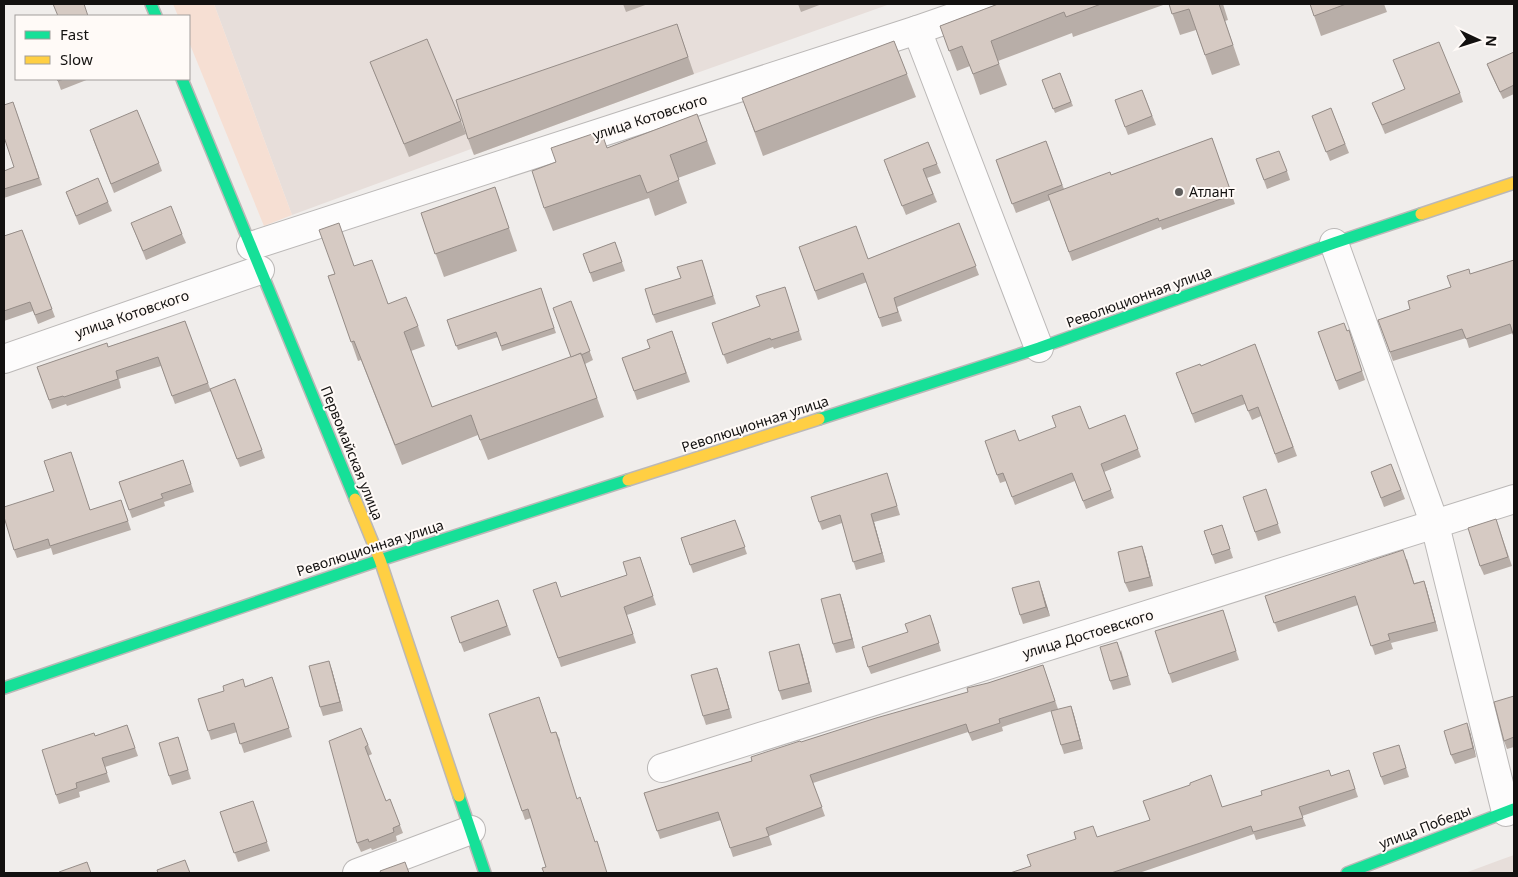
<svg xmlns="http://www.w3.org/2000/svg" width="1518" height="877" viewBox="0 0 1518 877" font-family="'Noto Sans',sans-serif">
<style>
.built{fill:#e7deda}
.green{fill:#f6dfd3}
.lines{fill:none;stroke-linecap:round;stroke-linejoin:round}
.street-casing{stroke:#bbb8b7;stroke-width:30}
.fast-casing{stroke:#bbb8b7;stroke-width:14}
.slow-casing{stroke:#bbb8b7;stroke-width:14}
.street{stroke:#fdfcfc;stroke-width:28}
.fast{stroke:#16e098;stroke-width:11}
.slow{stroke:#ffcf43;stroke-width:11}
.wall{fill:#b8aea8}
.shaded-wall{fill:#968d88}
.building{fill:#d6cac3;stroke:#968d88}
.poi-dot{fill:#605e5d;stroke:#fffaf7;stroke-width:2}
.labels{text-anchor:middle;stroke-width:4;stroke-linejoin:round;paint-order:stroke}
.street-label{font-size:14px;fill:#131110;stroke:#fffaf7}
.poi-label{font-size:14px;fill:#131110;stroke:#fffaf7;text-anchor:start}
</style>
<rect width="100%" height="100%" fill="#f0edeb"/>
<g class="built">
<polygon points="214,4 890,4 694,74 474,155 471,149 292,215"/>
<polygon points="1514,855 1514,873 1465,873 1500,860"/>
</g>
<polygon class="green" points="173,4 214,4 292,215 264,226 189,42 189,16 178,16"/>
<g class="lines">
<defs>
<g id="street">
<polyline points="917,30 1039,348"/>
<polyline points="1334,243 1435,525 1506,812"/>
<polyline points="251,246 917,30 992,4"/>
<polyline points="4,359 260,270"/>
<polyline points="662,768 1514,499"/>
<polyline points="357,873 471,830"/>
</g>
<g id="fast">
<polyline points="151,4 156,16"/>
<polyline points="182,79 355,499"/>
<polyline points="819,419 1039,348 1334,243 1421,214"/>
<polyline points="4,688 380,560 628,480"/>
<polyline points="459,796 485,873"/>
<polyline points="1347,873 1514,809"/>
</g>
<g id="slow">
<polyline points="1421,214 1514,183"/>
<polyline points="628,480 819,419"/>
<polyline points="355,499 380,560 459,796"/>
</g>
</defs>
<use href="#street" class="street-casing"/>
<use href="#fast" class="fast-casing"/>
<use href="#slow" class="slow-casing"/>
<use href="#street" class="street"/>
<use href="#fast" class="fast"/>
<use href="#slow" class="slow"/>
</g>
<g class="wall">
<polygon points="623,4 648,4 626,12"/>
<polygon points="798,4 822,4 801,12"/>
<polygon points="998,4 1166,4 1073,37 1072,33 998,61 1007,85 980,95 970,66 957,71 940,26"/>
<polygon points="1169,4 1223,4 1228,20 1225,21 1240,65 1212,75 1196,30 1180,35"/>
<polygon points="1310,4 1384,4 1387,12 1321,36"/>
<polygon points="677,24 694,74 474,155 468,139"/>
<polygon points="894,41 916,97 763,156 742,98"/>
<polygon points="1514,53 1514,94 1503,99 1490,72 1487,64"/>
<polygon points="370,62 461,121 466,134 409,157"/>
<polygon points="1060,73 1073,106 1055,113 1042,80"/>
<polygon points="57,79 89,79 61,90"/>
<polygon points="1142,90 1156,125 1128,135 1115,100"/>
<polygon points="1460,93 1463,102 1385,134 1372,103"/>
<polygon points="13,102 42,185 4,198 4,171 14,167"/>
<polygon points="1331,108 1349,153 1330,161 1312,116"/>
<polygon points="697,114 716,164 678,178 687,203 655,216 649,198 553,231 544,208 607,148"/>
<polygon points="1212,138 1235,204 1162,230 1161,227 1072,261 1050,200 1016,213 996,160 1046,141 1064,189 1111,175"/>
<polygon points="93,139 159,163 162,171 114,193"/>
<polygon points="1256,159 1287,171 1290,180 1267,189"/>
<polygon points="937,164 941,173 927,178 937,202 906,215 887,169"/>
<polygon points="495,187 517,251 444,277 421,213"/>
<polygon points="66,192 108,202 112,211 79,225"/>
<polygon points="131,223 182,234 186,243 146,260"/>
<polygon points="959,223 979,275 897,307 902,321 882,327 867,282 818,300 799,247 868,259"/>
<polygon points="22,230 55,317 38,324 33,311 4,321 4,236"/>
<polygon points="615,242 625,271 593,282 583,254"/>
<polygon points="702,260 716,304 656,323 653,315 681,278"/>
<polygon points="1514,260 1513,333 1469,348 1466,338 1393,361 1378,320 1410,309 1451,287 1470,274"/>
<polygon points="354,266 388,304 418,326 425,346 411,351 432,407 571,357 571,301 593,360 585,364 604,417 488,460 478,435 402,465 361,360 358,361 328,276"/>
<polygon points="785,287 802,340 774,349 773,347 727,364 712,323 760,306"/>
<polygon points="541,288 556,333 502,351 498,337 458,350 447,320"/>
<polygon points="185,321 211,391 175,404 161,366 119,379 121,388 67,406 66,404 52,409 37,367 108,347"/>
<polygon points="1349,330 1365,380 1339,390 1318,332"/>
<polygon points="672,331 690,382 637,400 622,358 650,348"/>
<polygon points="1255,344 1297,456 1278,463 1261,416 1252,420 1245,404 1195,423 1176,373 1201,366"/>
<polygon points="235,379 265,458 240,467 210,389"/>
<polygon points="1125,415 1141,457 1104,472 1114,498 1086,509 1075,481 1015,505 1006,481 1000,483 985,441 1019,441 1089,429"/>
<polygon points="71,452 90,510 121,500 131,530 53,555 51,548 17,558 14,550 54,491"/>
<polygon points="183,460 194,492 164,502 165,506 132,518 119,482"/>
<polygon points="1391,464 1405,499 1384,507 1371,472"/>
<polygon points="887,473 900,515 874,522 885,562 856,570 842,523 822,530 819,522"/>
<polygon points="1266,489 1281,533 1258,541 1243,497"/>
<polygon points="1496,519 1512,566 1484,575 1480,566"/>
<polygon points="735,520 747,554 693,573 681,538"/>
<polygon points="1222,525 1233,558 1215,564 1204,531"/>
<polygon points="1145,555 1153,586 1129,592 1125,583"/>
<polygon points="640,557 656,605 627,615 636,643 561,667 533,590 561,597 627,575"/>
<polygon points="1407,559 1414,583 1424,581 1427,590 1438,631 1391,643 1393,649 1375,655 1358,605 1278,632 1265,596"/>
<polygon points="1042,590 1050,616 1023,624 1020,615"/>
<polygon points="840,594 843,603 855,648 836,653 833,644"/>
<polygon points="498,600 511,635 464,652 451,617"/>
<polygon points="1226,619 1239,660 1172,683 1169,674"/>
<polygon points="933,623 941,651 871,674 868,667 908,632"/>
<polygon points="1121,650 1131,685 1113,690 1110,681"/>
<polygon points="802,653 812,692 782,700 779,691"/>
<polygon points="1043,665 1058,709 1002,727 1003,731 972,741 968,732 813,783 825,816 769,836 772,845 733,857 721,820 660,839 644,793 752,761 801,742 968,692 988,683"/>
<polygon points="332,670 343,711 323,716 320,707"/>
<polygon points="272,677 292,737 244,753 237,732 211,740 198,699 246,686"/>
<polygon points="720,677 732,718 706,725 703,716"/>
<polygon points="1514,697 1514,747 1507,749 1504,741"/>
<polygon points="1071,706 1074,715 1083,749 1064,754 1061,745"/>
<polygon points="489,714 551,733 556,732 560,740 546,867 531,818 525,820"/>
<polygon points="127,725 138,756 105,767 110,782 79,792 80,797 59,804 56,795 95,736"/>
<polygon points="361,728 372,754 368,756 386,801 390,799 403,833 396,836 397,841 372,850 371,848 361,852 357,843"/>
<polygon points="1470,732 1476,757 1455,764 1451,755"/>
<polygon points="178,737 191,779 172,785 169,776"/>
<polygon points="1402,754 1409,777 1384,785 1381,777"/>
<polygon points="1349,770 1358,797 1302,816 1306,826 1256,840 1254,834 1139,873 1010,873 1031,866 1097,837 1222,807 1331,776"/>
<polygon points="253,801 270,851 238,862 220,812"/>
</g>
<g class="shaded-wall">
<polygon points="871,514 874,522 885,562 882,553"/>
<polygon points="1142,546 1145,555 1153,586 1150,577"/>
<polygon points="1039,581 1042,590 1050,616 1046,607"/>
<polygon points="1424,581 1427,590 1438,631 1435,622"/>
<polygon points="840,594 843,603 855,648 852,639"/>
<polygon points="799,644 802,653 812,692 809,683"/>
<polygon points="329,661 332,670 343,711 340,702"/>
<polygon points="717,668 720,677 732,718 729,709"/>
<polygon points="1071,706 1074,715 1083,749 1080,740"/>
<polygon points="1467,723 1470,732 1476,757 1473,748"/>
</g>
<g class="building">
<polygon points="53,4 84,4 88,16 58,16"/>
<polygon points="998,4 1101,4 1066,17 1064,12 991,41 999,64 973,74 962,46 949,51 940,26"/>
<polygon points="1169,4 1219,4 1233,45 1205,55 1189,9 1172,14"/>
<polygon points="1310,4 1346,4 1314,16"/>
<polygon points="677,24 688,57 468,139 456,100"/>
<polygon points="427,39 461,121 404,144 370,62"/>
<polygon points="894,41 907,74 755,132 742,98"/>
<polygon points="1439,42 1460,93 1382,125 1372,103 1405,89 1393,60"/>
<polygon points="1514,52 1514,85 1500,92 1487,64"/>
<polygon points="1060,73 1071,102 1053,109 1042,80"/>
<polygon points="57,79 64,79 58,81"/>
<polygon points="1142,90 1152,116 1125,127 1115,100"/>
<polygon points="13,102 39,178 4,189 4,171 14,167 4,137 4,105"/>
<polygon points="1331,108 1345,144 1326,152 1312,116"/>
<polygon points="137,110 159,163 111,184 90,130"/>
<polygon points="697,114 707,141 670,155 679,180 647,193 640,175 544,208 532,171 556,162 551,148 601,131 607,148"/>
<polygon points="1212,138 1232,195 1159,221 1158,218 1069,252 1048,195 1110,172 1111,175"/>
<polygon points="1046,141 1062,185 1012,204 996,160"/>
<polygon points="928,142 937,164 923,169 933,194 902,206 884,160"/>
<polygon points="1279,151 1287,171 1264,180 1256,159"/>
<polygon points="98,178 108,202 76,216 66,192"/>
<polygon points="495,187 509,228 435,254 421,213"/>
<polygon points="171,206 182,234 143,251 131,223"/>
<polygon points="339,223 354,266 372,260 388,304 406,297 418,326 404,332 432,407 581,353 597,398 480,440 471,415 395,445 354,341 351,342 328,276 335,274 319,230"/>
<polygon points="959,223 976,266 894,298 898,312 879,318 863,273 815,291 799,247 856,226 868,259"/>
<polygon points="22,230 52,309 35,315 30,302 4,311 4,236"/>
<polygon points="615,242 622,262 590,273 583,254"/>
<polygon points="702,260 713,296 653,315 645,289 681,278 677,267"/>
<polygon points="1514,260 1514,337 1510,324 1466,339 1462,329 1390,352 1378,320 1410,309 1408,301 1451,287 1447,276 1469,269 1470,274"/>
<polygon points="785,287 799,331 771,340 770,338 723,355 712,323 760,306 756,296"/>
<polygon points="541,288 554,328 501,346 496,332 456,346 447,320"/>
<polygon points="571,301 590,351 581,355 581,353 571,357 553,308"/>
<polygon points="185,321 208,383 172,396 158,357 116,371 118,379 64,397 63,396 49,400 37,367 107,343 108,347"/>
<polygon points="1344,323 1347,331 1349,330 1362,371 1336,381 1318,332"/>
<polygon points="672,331 686,373 634,391 622,358 650,348 647,340"/>
<polygon points="1255,344 1293,447 1275,454 1258,407 1248,411 1242,395 1192,414 1176,373 1200,364 1201,366"/>
<polygon points="235,379 262,450 237,459 210,389"/>
<polygon points="1080,406 1089,429 1125,415 1138,449 1101,464 1111,490 1083,501 1072,473 1012,497 1003,473 997,475 985,441 1015,430 1019,441 1056,427 1052,416"/>
<polygon points="71,452 90,510 121,500 128,521 50,546 48,539 14,550 4,517 4,507 54,491 44,461"/>
<polygon points="183,460 191,484 161,494 163,498 129,510 119,482"/>
<polygon points="1391,464 1401,490 1381,498 1371,472"/>
<polygon points="887,473 897,506 871,514 882,553 853,562 840,515 819,522 811,497"/>
<polygon points="1266,489 1278,524 1255,532 1243,497"/>
<polygon points="1496,519 1508,557 1480,566 1468,528"/>
<polygon points="735,520 745,547 690,565 681,538"/>
<polygon points="1222,525 1230,549 1212,555 1204,531"/>
<polygon points="1142,546 1150,577 1125,583 1118,552"/>
<polygon points="1403,550 1414,584 1424,581 1435,622 1388,634 1390,640 1371,646 1355,596 1274,623 1265,596"/>
<polygon points="640,557 653,596 624,607 633,634 558,658 533,590 556,582 561,597 627,575 623,562"/>
<polygon points="1039,581 1046,607 1020,615 1012,588"/>
<polygon points="840,594 852,639 833,644 821,599"/>
<polygon points="498,600 507,626 460,643 451,617"/>
<polygon points="1223,610 1236,651 1169,674 1155,631"/>
<polygon points="930,615 939,643 868,667 862,647 908,632 905,624"/>
<polygon points="1117,642 1128,676 1110,681 1100,647"/>
<polygon points="799,644 809,683 779,691 769,652"/>
<polygon points="329,661 340,702 320,707 309,666"/>
<polygon points="1043,665 1055,701 999,719 1000,723 969,733 966,724 810,775 822,807 766,828 769,836 730,848 718,812 657,831 644,793 752,761 751,757 800,741 801,742 876,718 968,692 967,688 988,683"/>
<polygon points="717,668 729,709 703,716 691,675"/>
<polygon points="272,677 289,728 240,744 234,723 208,731 198,699 224,691 223,686 243,679 245,687"/>
<polygon points="1514,696 1514,737 1504,741 1494,702"/>
<polygon points="539,697 551,733 556,732 577,799 580,797 595,842 597,841 607,873 544,873 542,868 546,867 528,809 522,811 489,714"/>
<polygon points="1071,706 1080,740 1061,745 1051,711"/>
<polygon points="1467,723 1473,748 1451,755 1444,731"/>
<polygon points="127,725 135,748 102,758 107,773 76,783 77,788 56,795 42,750 94,733 95,736"/>
<polygon points="361,728 368,745 365,747 386,801 390,799 400,825 393,828 394,832 369,842 368,839 357,843 329,741"/>
<polygon points="178,737 188,770 169,776 159,743"/>
<polygon points="1399,745 1406,768 1381,777 1373,753"/>
<polygon points="1329,770 1331,776 1349,770 1355,789 1299,807 1303,818 1253,832 1251,826 1111,873 1010,873 1031,866 1027,855 1076,839 1074,832 1093,826 1097,837 1150,820 1143,801 1190,785 1190,783 1211,775 1222,807 1262,795 1261,791"/>
<polygon points="253,801 267,842 234,853 220,812"/>
<polygon points="185,860 190,873 158,873 157,870"/>
<polygon points="87,862 91,873 60,873 59,872"/>
<polygon points="405,862 409,873 381,873 380,871"/>
</g>
<circle class="poi-dot" cx="1179" cy="192" r="5"/>
<g class="labels">
<g class="street-label">
<text transform="translate(650 117) rotate(-18)" y="5">улица Котовского</text>
<text transform="translate(1139 297) rotate(-20)" y="5">Революционная улица</text>
<text transform="translate(132 314) rotate(-19)" y="5">улица Котовского</text>
<text transform="translate(755 424) rotate(-18)" y="5">Революционная улица</text>
<text transform="translate(352 453) rotate(68)" y="5">Первомайская улица</text>
<text transform="translate(370 548) rotate(-18)" y="5">Революционная улица</text>
<text transform="translate(1088 634) rotate(-17)" y="5">улица Достоевского</text>
<text transform="translate(1425 827) rotate(-21)" y="5">улица Победы</text>
</g>
<g class="poi-label">
<text x="1189" y="197">Атлант</text>
</g>
</g>
<rect width="1518" height="877" fill="none" stroke="#131110" stroke-width="10"/>
<rect x="15" y="15" width="175" height="65" fill="#fffaf7" stroke="#a19d9b"/>
<rect x="25" y="31" width="25" height="8" fill="#16e098" stroke="#a19d9b"/>
<text x="60" y="40" font-size="15" fill="#131110">Fast</text>
<rect x="25" y="56" width="25" height="8" fill="#ffcf43" stroke="#a19d9b"/>
<text x="60" y="65" font-size="15" fill="#131110">Slow</text>
<g transform="translate(1478 40) rotate(94)" stroke="#fffaf7" stroke-width="4" paint-order="stroke">
<path d="M0-4L9 19L0 12L-9 19Z" fill="#131110"/>
<text y="-8" font-size="14" font-weight="bold" text-anchor="middle" fill="#131110">N</text>
</g>
</svg>
